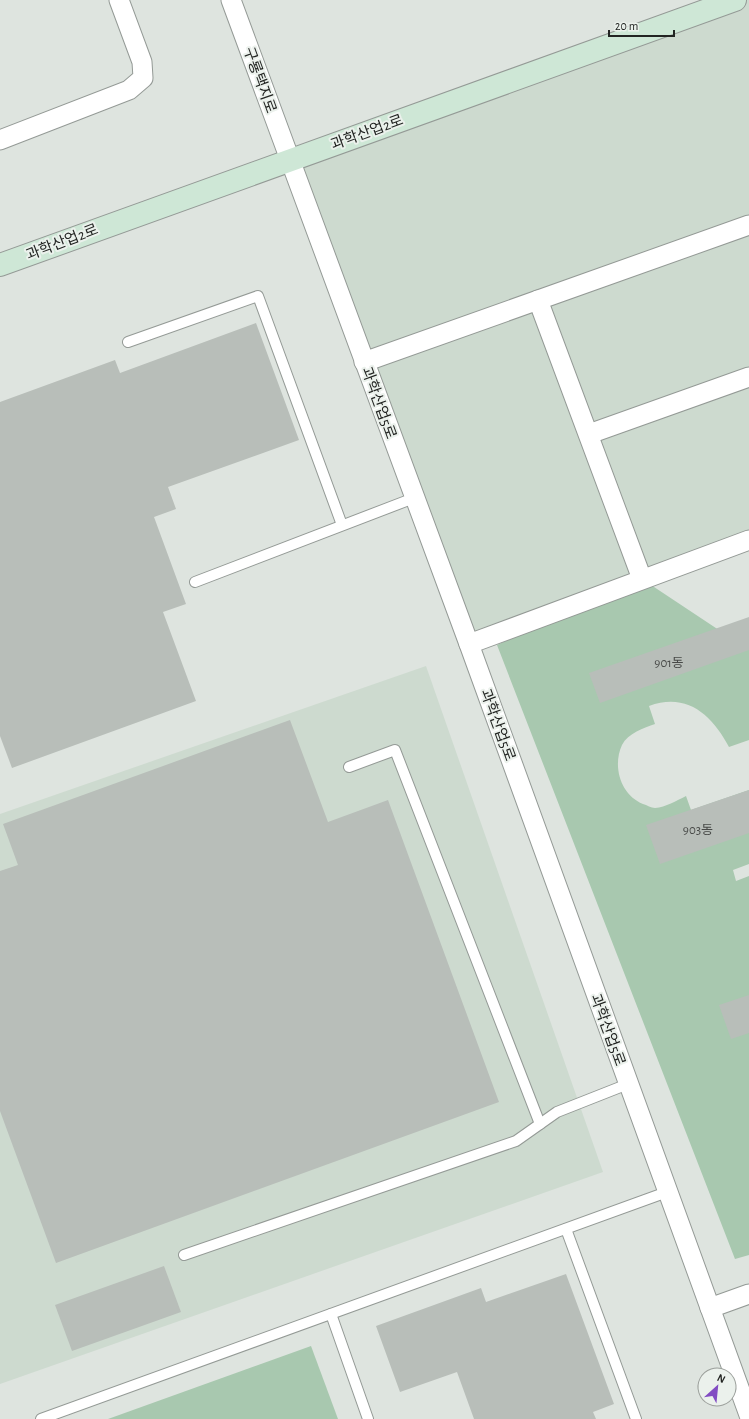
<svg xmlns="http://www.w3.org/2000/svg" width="749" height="1419" viewBox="0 0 749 1419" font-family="'Alegreya Sans','Noto Sans KR',sans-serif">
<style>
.built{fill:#cddacf}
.green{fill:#a8c8af}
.building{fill:#b8beb9}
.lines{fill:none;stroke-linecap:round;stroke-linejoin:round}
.lane-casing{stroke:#949a96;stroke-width:12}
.street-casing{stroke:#949a96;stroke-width:21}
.secondary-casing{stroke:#949a96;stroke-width:24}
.lane{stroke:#fff;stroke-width:10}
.street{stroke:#fff;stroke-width:19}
.secondary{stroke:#cee7d6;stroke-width:22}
.labels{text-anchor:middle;stroke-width:4;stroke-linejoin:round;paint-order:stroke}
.number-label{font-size:13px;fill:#484a48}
.street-label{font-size:15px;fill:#222422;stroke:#ebf1ec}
</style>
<rect width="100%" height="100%" fill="#dee4df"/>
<g class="built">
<polygon points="728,0 749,0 749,542 469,644 289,160"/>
<polygon points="426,666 603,1172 0,1384 0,814"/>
</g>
<g class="green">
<path d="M642 579 749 650V740L729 747C712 715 687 692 649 706L655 724C644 728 628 733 622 745 612 767 621 795 643 804 647 805 651 808 655 808 666 807 676 801 686 796L691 810 749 790V864L733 870 736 881 749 876V1255L735 1259 497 645Z"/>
<polygon points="311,1346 338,1419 108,1419"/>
</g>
<g class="building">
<polygon points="256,323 299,440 168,487 176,509 154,517 186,604 163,612 196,701 12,768 0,736 0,402 115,360 120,373"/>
<polygon points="749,617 749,650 600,703 589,673"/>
<polygon points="290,720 328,822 388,800 499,1102 56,1263 0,1111 0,871 18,865 3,824"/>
<polygon points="749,790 749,833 660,864 646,825"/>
<polygon points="749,995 749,1033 731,1039 719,1005"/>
<polygon points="164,1266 181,1312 72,1351 55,1305"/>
<polygon points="566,1274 614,1404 593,1412 596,1419 474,1419 457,1372 400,1392 376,1326 481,1288 486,1302"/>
</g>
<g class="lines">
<defs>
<g id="lane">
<polyline points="128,342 258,296 342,525"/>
<polyline points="195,582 414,498"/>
<polyline points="349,767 395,750 540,1124"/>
<polyline points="566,1229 636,1419"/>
<polyline points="184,1255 516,1141 557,1112 628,1084"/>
<polyline points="331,1314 368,1419"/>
<polyline points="41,1419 667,1192"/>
</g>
<g id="street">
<polyline points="231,0 469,644 749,1415"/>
<polyline points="0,140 129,90 143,78 142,62 119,0"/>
<polyline points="538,300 642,579"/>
<polyline points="364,362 749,225"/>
<polyline points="589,434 749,377"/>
<polyline points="469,644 749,540"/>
<polyline points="710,1308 749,1294"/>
</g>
<polyline id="secondary" points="0,265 735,0"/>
</defs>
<use href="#lane" class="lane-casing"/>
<use href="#street" class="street-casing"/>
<use href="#secondary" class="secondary-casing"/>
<use href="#lane" class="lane"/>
<use href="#street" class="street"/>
<use href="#secondary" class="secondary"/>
</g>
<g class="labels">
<g class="number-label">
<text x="669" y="667">901동</text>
<text x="698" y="834">903동</text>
</g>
<g class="street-label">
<text transform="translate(260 80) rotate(70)" y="5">구룡택지로</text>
<text transform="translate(367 132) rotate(-20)" y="5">과학산업2로</text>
<text transform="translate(62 242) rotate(-21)" y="5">과학산업2로</text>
<text transform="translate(379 403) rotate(70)" y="5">과학산업5로</text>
<text transform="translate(498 725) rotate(70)" y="5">과학산업5로</text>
<text transform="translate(608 1030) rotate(70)" y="5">과학산업5로</text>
</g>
</g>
<g transform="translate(717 1387) rotate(27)"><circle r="19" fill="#ebf1ec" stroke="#9b9f9b"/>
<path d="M0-3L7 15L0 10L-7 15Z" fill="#824cc3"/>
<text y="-6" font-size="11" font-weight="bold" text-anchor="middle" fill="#222422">N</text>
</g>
<path d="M609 30v6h65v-6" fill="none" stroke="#222422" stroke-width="2"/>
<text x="615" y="30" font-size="12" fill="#222422" stroke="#ebf1ec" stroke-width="3" paint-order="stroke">20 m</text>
</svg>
